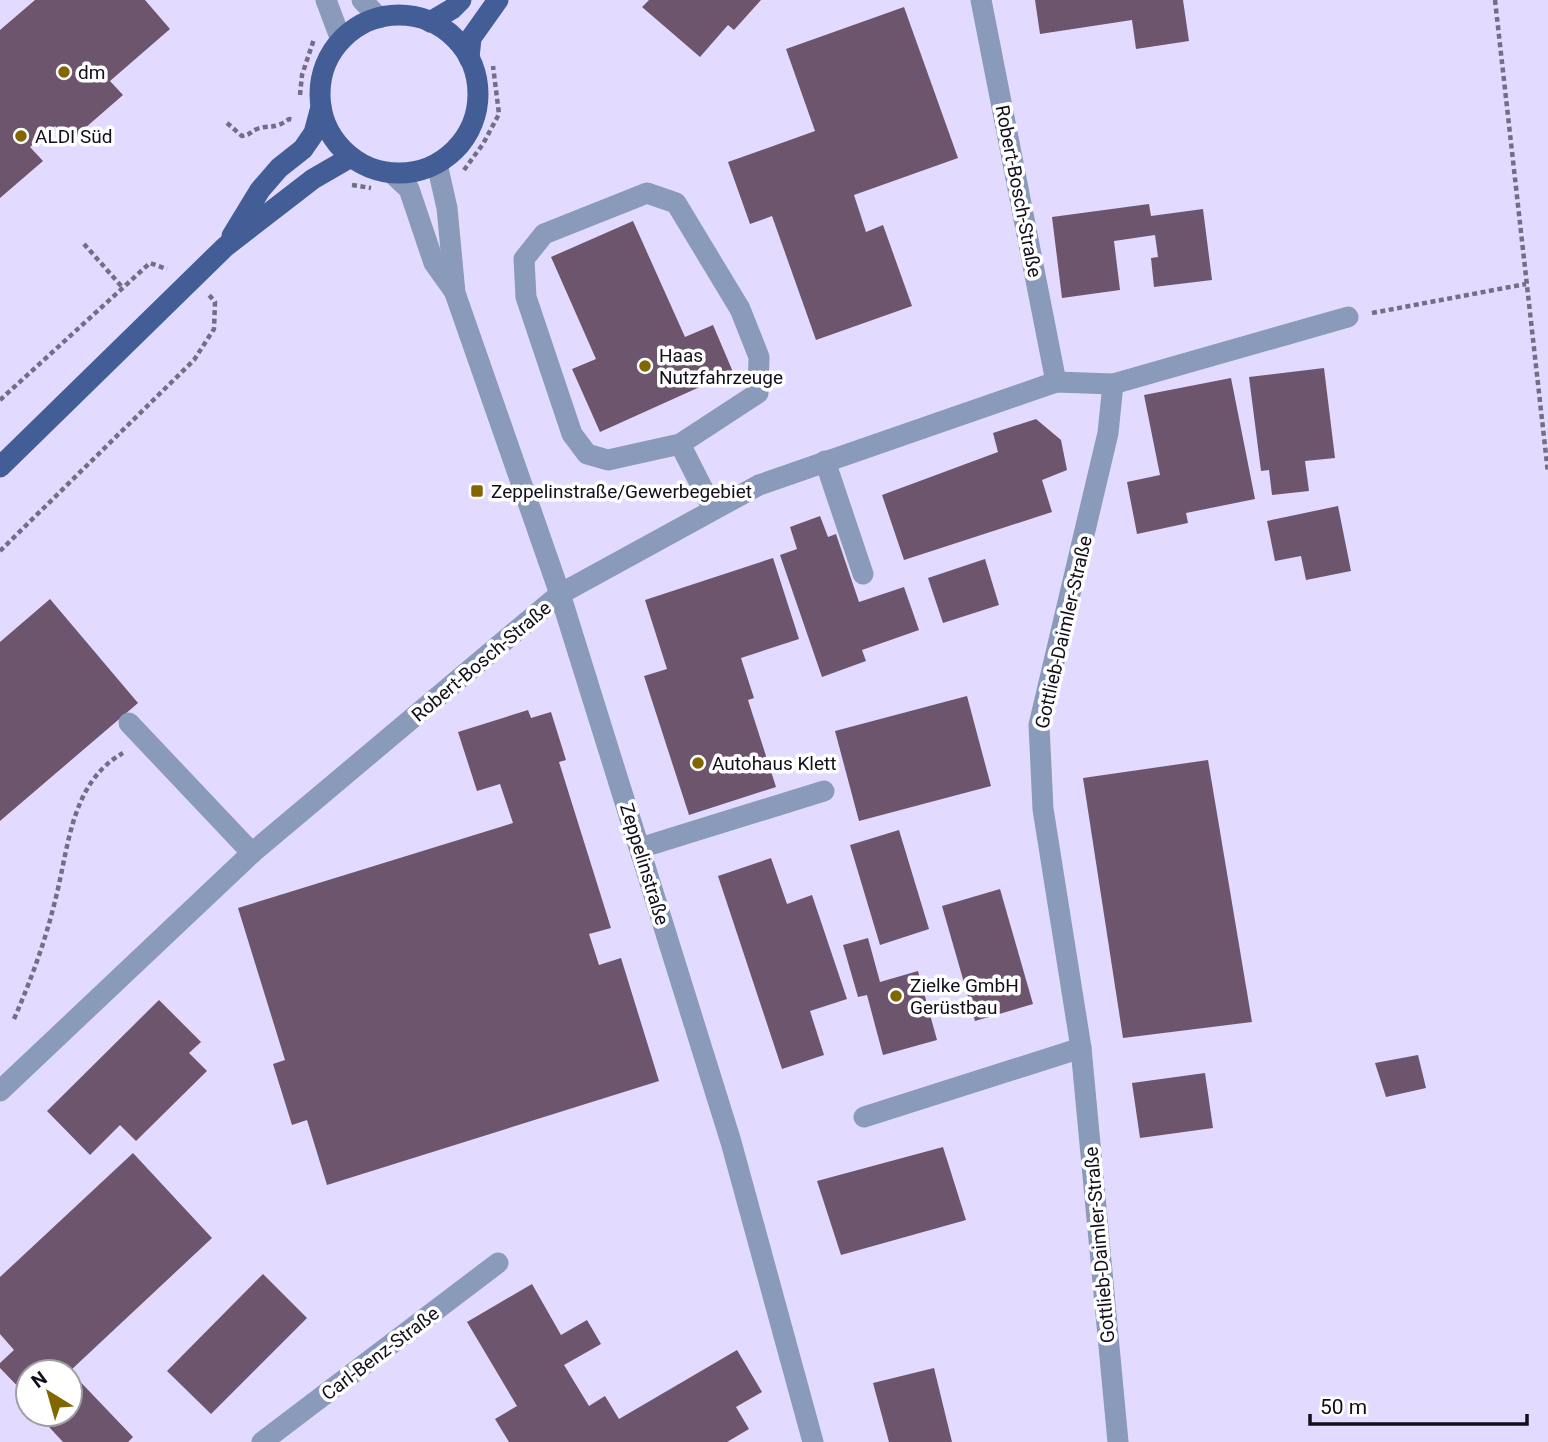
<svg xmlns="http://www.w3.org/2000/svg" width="1548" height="1442" viewBox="0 0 1548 1442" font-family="Roboto,sans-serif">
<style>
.building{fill:#6d556d}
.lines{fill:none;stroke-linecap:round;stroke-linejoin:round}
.path{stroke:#736e85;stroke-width:4.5;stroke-dasharray:5 3.5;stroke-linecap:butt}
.minor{stroke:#8a9aba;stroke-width:21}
.major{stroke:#435d96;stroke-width:21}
.poi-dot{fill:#826600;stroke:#fff;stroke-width:2.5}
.labels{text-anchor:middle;stroke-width:7;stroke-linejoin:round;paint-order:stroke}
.poi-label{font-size:19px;fill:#120f1b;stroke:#fff;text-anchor:start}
.street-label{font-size:19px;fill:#120f1b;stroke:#fff}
</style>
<rect width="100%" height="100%" fill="#e3dbff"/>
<g class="building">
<polygon points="35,0 145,0 170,29 110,81 123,95 69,142 55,126 30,147 43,161 0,198 0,30"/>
<polygon points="649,0 761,0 734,30 728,25 700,57 642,7"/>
<polygon points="1035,0 1183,0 1189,41 1136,49 1132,20 1040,34"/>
<polygon points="904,7 958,158 854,195 866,232 883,225 912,306 816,340 772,216 750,224 728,162 815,131 786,49"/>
<polygon points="1149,204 1151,216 1203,209 1212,280 1154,287 1151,258 1158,257 1155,235 1114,241 1120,290 1062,298 1052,217"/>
<polygon points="633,221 685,337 713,325 733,372 600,432 572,369 596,359 551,257"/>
<polygon points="1324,368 1335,458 1305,461 1309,491 1272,495 1269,470 1261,471 1249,377"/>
<polygon points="1231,378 1255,499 1186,513 1188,523 1137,534 1127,482 1160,475 1144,395"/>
<polygon points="1036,419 1061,440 1067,470 1042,480 1052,512 904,560 882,495 998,452 993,433"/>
<polygon points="1338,506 1351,571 1306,580 1301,556 1275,561 1267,521"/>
<polygon points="820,516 828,537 836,534 859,602 904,587 919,630 862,650 866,661 822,677 780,555 797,549 790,527"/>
<polygon points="773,558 799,639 741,658 754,698 748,700 776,787 689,815 644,676 667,669 645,600"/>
<polygon points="985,559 999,605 943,623 928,578"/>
<polygon points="50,599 138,703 0,821 0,642"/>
<polygon points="967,696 991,786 859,821 835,731"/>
<polygon points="528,710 531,718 551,712 566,760 559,762 611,928 589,934 599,965 621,958 659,1081 327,1185 307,1120 292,1125 273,1064 285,1060 238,908 513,823 500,784 477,791 458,732"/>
<polygon points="1208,760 1252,1022 1123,1038 1083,778"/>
<polygon points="899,830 929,929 880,945 850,845"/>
<polygon points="771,858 787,904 812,895 847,999 810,1011 824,1055 782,1069 718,876"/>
<polygon points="1000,889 1033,1004 975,1021 942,906"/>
<polygon points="868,938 880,982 918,971 937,1040 883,1055 867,995 858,997 843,945"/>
<polygon points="159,1000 201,1042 189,1053 207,1071 136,1141 120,1125 90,1155 47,1111"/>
<polygon points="1418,1055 1426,1088 1386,1097 1375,1063"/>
<polygon points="1205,1073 1213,1128 1140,1138 1132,1083"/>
<polygon points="943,1147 966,1220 841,1255 817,1181"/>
<polygon points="133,1153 212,1238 70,1371 133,1437 128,1442 63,1442 37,1414 70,1414 70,1372 28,1372 28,1397 0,1368 0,1363 14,1350 0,1334 0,1277"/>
<polygon points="263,1274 307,1318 211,1414 167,1371"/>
<polygon points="532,1284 561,1335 587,1320 601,1344 564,1365 589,1406 605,1396 619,1419 737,1350 762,1392 736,1407 749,1429 727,1442 509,1442 495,1419 517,1406 467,1322"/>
<polygon points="934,1368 952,1442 889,1442 873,1383"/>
</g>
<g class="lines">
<g class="path">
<polyline points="1495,0 1548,473"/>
<polyline points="300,95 302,75 314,39"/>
<path d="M227 123 242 136C250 135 250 132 257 129 271 124 274 130 289 119L293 120"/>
<polyline points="464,170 483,144 499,114 493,66"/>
<polyline points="352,185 371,188"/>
<polyline points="84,244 123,288"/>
<polyline points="1372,313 1526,284"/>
<polyline points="0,400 150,263 167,269"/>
<polyline points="0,551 194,360 214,329 215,302 209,295"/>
<path d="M14 1019C31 980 45 942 55 901 69 848 70 783 123 753"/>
</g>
<g class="minor">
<polyline points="326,0 341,40"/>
<polyline points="362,0 379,18"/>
<polyline points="981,0 1056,382"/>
<polyline points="437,164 447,208 455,293 560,594 731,1142 813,1442"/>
<polyline points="392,173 409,189 434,263 454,291"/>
<polyline points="1113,384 1108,433 1039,725 1043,809 1081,1048 1118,1442"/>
<polyline points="680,444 758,393 759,357 740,309 676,203 647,193 544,234 524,259 526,297 572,434 587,454 608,460 680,444 713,509"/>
<polyline points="825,461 863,574"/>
<polyline points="129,723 252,853"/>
<polyline points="640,848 824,791"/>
<polyline points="0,1091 252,853 560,594 759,485 1056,382 1113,384 1348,317"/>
<polyline points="864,1117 1081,1048"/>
<polyline points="262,1442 498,1263"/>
</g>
<g class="major">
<circle cx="399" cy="94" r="79"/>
<polyline points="430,22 452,9 461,0"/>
<polyline points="469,58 471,38 498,0"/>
<polyline points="232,236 260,190 279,168 303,149 314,133 321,107"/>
<polyline points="0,467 225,247 313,179 351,157"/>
</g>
</g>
<g class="poi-dot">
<circle cx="64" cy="72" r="7"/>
<circle cx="21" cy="136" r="7"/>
<circle cx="645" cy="366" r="7"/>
<rect x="470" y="484" width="14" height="14" rx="3.5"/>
<circle cx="698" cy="763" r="7"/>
<circle cx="896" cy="996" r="7"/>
</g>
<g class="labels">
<g class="poi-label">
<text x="78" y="79">dm</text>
<text x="35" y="143">ALDI Süd</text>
<text x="659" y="362">Haas<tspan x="659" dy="22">Nutzfahrzeuge</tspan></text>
<text x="491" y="498">Zeppelinstraße/Gewerbegebiet</text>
<text x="712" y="770">Autohaus Klett</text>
<text x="910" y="992">Zielke GmbH<tspan x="910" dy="22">Gerüstbau</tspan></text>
</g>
<g class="street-label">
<text transform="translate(1019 191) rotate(79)" y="7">Robert-Bosch-Straße</text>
<text transform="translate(1063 632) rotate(-77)" y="7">Gottlieb-Daimler-Straße</text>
<text transform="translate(481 661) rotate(-40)" y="7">Robert-Bosch-Straße</text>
<text transform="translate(645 864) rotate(73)" y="7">Zeppelinstraße</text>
<text transform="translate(1099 1245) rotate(-95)" y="7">Gottlieb-Daimler-Straße</text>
<text transform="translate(380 1353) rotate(-37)" y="7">Carl-Benz-Straße</text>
</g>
</g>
<g transform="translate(49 1393) rotate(323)"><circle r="33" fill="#ffffff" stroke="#a09fa4" stroke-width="2"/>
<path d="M0-5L12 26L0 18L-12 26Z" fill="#826600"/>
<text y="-10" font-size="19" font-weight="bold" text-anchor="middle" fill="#120f1b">N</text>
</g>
<path d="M1310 1414v10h217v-10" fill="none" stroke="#120f1b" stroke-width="3.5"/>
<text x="1320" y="1414" font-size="21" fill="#120f1b" stroke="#ffffff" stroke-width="5" paint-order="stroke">50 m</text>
</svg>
